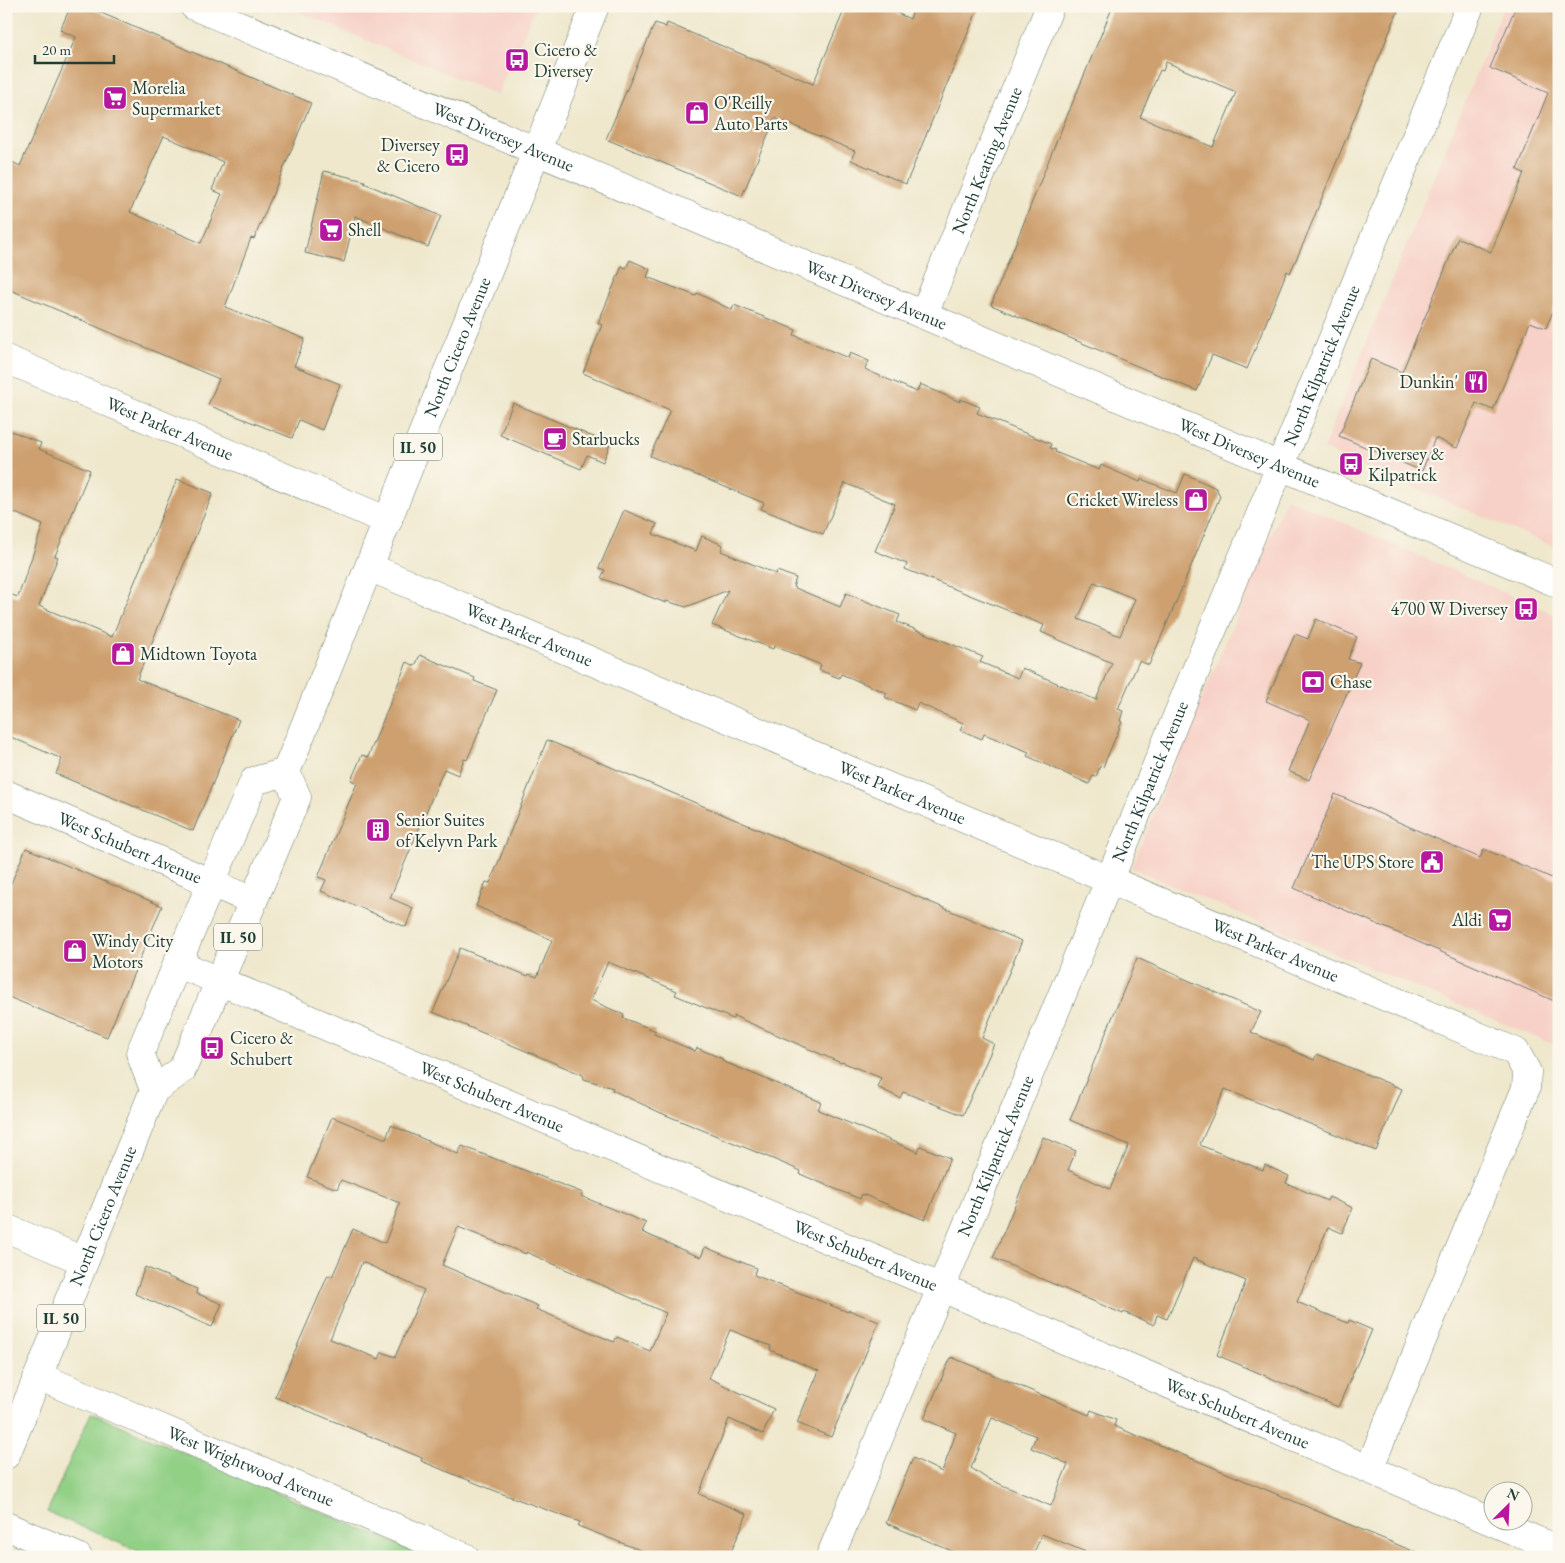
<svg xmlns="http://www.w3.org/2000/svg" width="1565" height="1563" viewBox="0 0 1565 1563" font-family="'EB Garamond',serif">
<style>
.built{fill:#f7d1c7}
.green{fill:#92d086;stroke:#58865d}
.building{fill:#cea070;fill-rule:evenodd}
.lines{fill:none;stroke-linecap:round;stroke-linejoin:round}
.minor-casing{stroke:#68796a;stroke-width:29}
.major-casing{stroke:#68796a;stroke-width:29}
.minor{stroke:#fff;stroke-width:28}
.major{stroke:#fff;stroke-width:28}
.labels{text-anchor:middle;stroke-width:4.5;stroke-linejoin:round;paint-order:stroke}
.shield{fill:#fbf7ec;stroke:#61756b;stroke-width:1}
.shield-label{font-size:16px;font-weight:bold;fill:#1f3d34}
.poi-label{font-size:18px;fill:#1f3d34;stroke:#fbf7ec;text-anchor:start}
.street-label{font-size:18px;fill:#1f3d34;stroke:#fbf7ec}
</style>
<rect width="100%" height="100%" fill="#fbf7ec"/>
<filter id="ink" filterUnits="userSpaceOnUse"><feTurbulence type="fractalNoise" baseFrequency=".02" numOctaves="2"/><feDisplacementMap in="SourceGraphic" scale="10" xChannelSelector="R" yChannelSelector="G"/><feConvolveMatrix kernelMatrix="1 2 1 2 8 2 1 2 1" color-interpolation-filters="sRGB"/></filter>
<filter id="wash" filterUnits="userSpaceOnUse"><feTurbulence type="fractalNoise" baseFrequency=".0096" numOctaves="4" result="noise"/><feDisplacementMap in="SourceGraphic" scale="20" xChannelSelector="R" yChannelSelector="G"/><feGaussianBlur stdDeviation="1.12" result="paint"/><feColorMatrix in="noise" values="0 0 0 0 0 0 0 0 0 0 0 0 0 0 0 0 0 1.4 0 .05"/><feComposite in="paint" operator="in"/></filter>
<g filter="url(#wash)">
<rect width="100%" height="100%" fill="#efe8cd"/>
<g class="built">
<polygon points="285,6 536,6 497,95"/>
<polygon points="1504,6 1559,6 1559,549 1323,449"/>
<polygon points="1286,498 1559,616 1559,1047 1131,868"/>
</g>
<polygon class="green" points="91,1413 427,1557 152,1557 47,1512"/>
<g id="blocks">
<g class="building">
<path d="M71 6H85L311 103 254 239 251 238 225 307 305 339 294 366 340 384 322 430 299 420 292 438 208 405 219 379 6 288V159L20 166 76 37 60 30ZM164 136 223 162 212 190 222 194 201 243 130 212Z"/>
<polygon points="846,6 882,6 910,19 915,6 979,6 906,184 851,160 855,151 775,118 742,196 606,139 655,23 666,27 667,23 813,84"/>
<path d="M1113 6H1400L1304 242 1290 273 1287 271 1247 369 1212 355 1197 391 991 305 1052 152ZM1166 62 1236 92 1213 147 1140 117 1160 70 1163 71Z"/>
<polygon points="1516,6 1559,6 1559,297 1546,328 1530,322 1493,410 1476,403 1457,448 1435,438 1422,471 1339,436 1371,359 1402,372 1458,238 1491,252 1524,173 1517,170 1548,93 1490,68"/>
<polygon points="324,171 365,181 364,183 441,216 428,247 355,216 344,262 305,253"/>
<path d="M630 260 650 269 647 277 696 296 697 293 732 310 734 305 796 330 794 335 848 358 850 353 869 361 865 369 871 372 917 392 920 384 960 402V399L980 407 977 413 1051 444 1050 448 1056 450 1055 452 1099 470 1101 465 1140 482 1141 479 1177 493 1185 474 1216 488 1220 496 1177 600 1149 665 1139 661 1118 709 1123 711 1120 721 1122 722 1103 767 1100 766 1096 777 1093 776 1089 784 1027 756 1029 752 984 734 982 739 960 730 963 723 918 703 915 710 885 697 887 693 841 674 839 678 819 670 821 665 774 646 773 649 712 625 728 590 686 607 666 601V603L601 578 605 570 599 568 624 510 657 524 653 534 696 551 702 536 723 545 721 551 776 574 777 571 796 578 793 587 840 607 846 593 900 615 897 622 983 657 980 662 1018 678 1022 668 1096 700 1112 663 1041 632 1044 625 905 569 907 564 875 551 895 504 845 483 823 534 761 509 764 503 650 456 670 410 583 373 602 325 598 323 622 266 626 268ZM1094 582 1135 599 1120 636 1078 619Z"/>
<polygon points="513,403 610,444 603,462 587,455 581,469 500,435"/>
<polygon points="6,429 41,443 39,449 90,470 55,556 58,557 39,606 112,637 177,479 213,493 137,679 239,720 193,831 56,774 62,759 6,735 6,593 18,597 43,525 6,509"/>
<polygon points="1316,619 1357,637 1348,659 1360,663 1309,780 1288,771 1310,720 1266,701 1295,634 1308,639"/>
<polygon points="420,655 475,678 474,681 497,690 467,760 464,759 458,775 444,769 390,898 413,908 406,927 321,891 326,880 318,877 357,783 351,780 362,755 368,757 407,662 415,666"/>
<polygon points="547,740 1022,941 982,1038 994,1044 963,1115 903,1092 900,1098 877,1087 881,1078 842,1062 841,1063 734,1016 733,1019 675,995 677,991 608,962 591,1000 624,1015 623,1018 656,1031 654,1034 695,1051 697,1048 723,1059 722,1061 821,1102 818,1110 918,1152 920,1146 950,1158 925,1220 862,1194 860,1199 833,1188 800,1174 801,1171 773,1159 661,1113 612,1090 613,1088 584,1079 583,1075 433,1012 460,948 528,976 529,974 537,977 552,940 476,906 486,882 490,883"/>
<polygon points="1335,794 1480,858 1484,849 1559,881 1559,1003 1294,888"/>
<polygon points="26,848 162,906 107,1037 6,996 6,895"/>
<polygon points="1137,958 1261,1012 1251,1032 1314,1060 1317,1054 1402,1089 1376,1151 1225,1089 1200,1144 1202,1146 1263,1170 1265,1165 1289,1176 1286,1183 1327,1201 1329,1197 1353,1208 1342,1233 1328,1227 1297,1302 1348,1323 1349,1320 1372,1330 1338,1407 1217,1355 1246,1281 1193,1258 1167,1319 1157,1315 1154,1325 1124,1312 1123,1314 993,1258 1043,1137 1076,1151 1068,1170 1110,1189 1129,1145 1070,1120"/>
<path d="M332 1117 386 1139 391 1125 458 1154 462 1146 583 1193 581 1196 646 1223 642 1232 692 1254 701 1257 705 1247 756 1268 754 1275 848 1312 849 1310 879 1322 831 1437 797 1423 819 1371 770 1350 771 1346 730 1330 709 1378 774 1409 763 1434 729 1419 699 1494 747 1514 729 1557H643L645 1552 578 1526 580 1522 503 1494 421 1461 422 1458 401 1449 275 1397 328 1275 332 1277 353 1229 385 1243 400 1203 341 1180 337 1189 307 1177ZM458 1227 526 1254V1252L666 1313 650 1351 617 1337 614 1342 536 1309 538 1306 442 1265ZM362 1262 424 1290 395 1357 382 1352 379 1359 330 1339Z"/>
<polygon points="145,1267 197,1289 196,1293 222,1304 212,1327 135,1294"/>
<path d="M951 1357 1089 1415 1091 1410 1116 1420 1114 1426 1427 1557H1098L1042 1534 1032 1557H966L954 1552 886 1523 913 1458 942 1472 956 1433 924 1419ZM992 1418 1036 1436 1031 1448 1068 1464 1051 1506 986 1478 971 1468Z"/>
</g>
</g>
</g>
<g filter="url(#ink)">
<use href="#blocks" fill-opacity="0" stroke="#68796a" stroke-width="1"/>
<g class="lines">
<defs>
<g id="minor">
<path id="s1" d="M924 314 1050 6"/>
<path id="s2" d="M6 359 388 521"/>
<path id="s3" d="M369 567 1516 1052 1527 1072 1526 1088 1369 1469"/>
<path id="s4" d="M6 794 253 901"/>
<path id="s5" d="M177 963 1552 1547 1548 1557"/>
<polyline points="6,1228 84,1261"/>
<path id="s6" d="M38 1376 465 1557"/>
<polyline points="6,1526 78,1557"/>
<path id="s7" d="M830 1557 1470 6"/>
</g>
<g id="major">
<path id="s8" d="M194 6 1559 584"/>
<polyline points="154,1090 140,1053 254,781 286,772"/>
<path id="s9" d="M6 1455 154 1090 182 1070 297 797 286 772 595 6"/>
</g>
</defs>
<use href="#minor" class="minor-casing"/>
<use href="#major" class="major-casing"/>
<use href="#minor" class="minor"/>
<use href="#major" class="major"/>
</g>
</g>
<defs>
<symbol id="bus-square" viewBox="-11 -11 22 22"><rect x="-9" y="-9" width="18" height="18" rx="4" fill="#b5179e" stroke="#fbf7ec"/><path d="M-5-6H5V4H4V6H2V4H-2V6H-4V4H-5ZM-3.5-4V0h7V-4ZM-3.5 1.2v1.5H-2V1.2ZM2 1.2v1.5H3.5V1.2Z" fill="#fff"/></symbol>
<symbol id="supermarket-square" viewBox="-11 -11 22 22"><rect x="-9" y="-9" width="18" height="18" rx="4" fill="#b5179e" stroke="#fbf7ec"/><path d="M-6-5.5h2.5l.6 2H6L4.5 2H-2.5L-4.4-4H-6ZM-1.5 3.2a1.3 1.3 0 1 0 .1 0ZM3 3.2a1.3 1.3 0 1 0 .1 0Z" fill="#fff"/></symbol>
<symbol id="shop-square" viewBox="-11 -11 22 22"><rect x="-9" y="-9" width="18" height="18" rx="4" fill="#b5179e" stroke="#fbf7ec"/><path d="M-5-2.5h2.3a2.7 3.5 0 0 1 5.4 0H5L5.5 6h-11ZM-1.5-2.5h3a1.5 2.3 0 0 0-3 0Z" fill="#fff"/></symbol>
<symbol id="restaurant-square" viewBox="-11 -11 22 22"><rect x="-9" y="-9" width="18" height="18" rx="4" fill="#b5179e" stroke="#fbf7ec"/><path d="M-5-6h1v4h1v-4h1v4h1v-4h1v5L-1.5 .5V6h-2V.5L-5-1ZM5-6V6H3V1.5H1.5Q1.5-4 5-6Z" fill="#fff"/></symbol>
<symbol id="cafe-square" viewBox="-11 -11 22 22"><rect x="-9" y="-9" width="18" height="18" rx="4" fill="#b5179e" stroke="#fbf7ec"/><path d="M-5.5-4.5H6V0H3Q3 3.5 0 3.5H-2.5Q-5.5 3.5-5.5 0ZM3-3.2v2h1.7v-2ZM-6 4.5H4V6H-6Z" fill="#fff"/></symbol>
<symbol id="bank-square" viewBox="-11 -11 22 22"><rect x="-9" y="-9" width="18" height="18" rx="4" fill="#b5179e" stroke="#fbf7ec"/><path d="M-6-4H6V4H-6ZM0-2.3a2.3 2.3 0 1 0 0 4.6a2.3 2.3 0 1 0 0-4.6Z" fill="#fff"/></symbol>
<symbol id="building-square" viewBox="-11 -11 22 22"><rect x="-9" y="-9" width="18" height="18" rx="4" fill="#b5179e" stroke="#fbf7ec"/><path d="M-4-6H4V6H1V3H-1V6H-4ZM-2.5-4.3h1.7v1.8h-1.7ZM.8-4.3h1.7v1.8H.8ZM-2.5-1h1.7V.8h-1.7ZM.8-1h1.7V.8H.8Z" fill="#fff"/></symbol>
<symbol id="civic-square" viewBox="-11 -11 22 22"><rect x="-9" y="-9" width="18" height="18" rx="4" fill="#b5179e" stroke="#fbf7ec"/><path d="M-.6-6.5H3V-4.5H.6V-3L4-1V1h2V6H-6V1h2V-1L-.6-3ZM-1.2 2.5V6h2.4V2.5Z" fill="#fff"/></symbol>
</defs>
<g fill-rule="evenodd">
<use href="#bus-square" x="503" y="46" width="28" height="28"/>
<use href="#supermarket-square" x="101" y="84" width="28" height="28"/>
<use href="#shop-square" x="683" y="99" width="28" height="28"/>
<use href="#bus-square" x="443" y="141" width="28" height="28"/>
<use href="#supermarket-square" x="317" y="216" width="28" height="28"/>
<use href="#restaurant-square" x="1462" y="368" width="28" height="28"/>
<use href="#cafe-square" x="541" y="425" width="28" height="28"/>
<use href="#bus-square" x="1337" y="450" width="28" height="28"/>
<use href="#shop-square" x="1182" y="486" width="28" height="28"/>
<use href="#bus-square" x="1512" y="595" width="28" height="28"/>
<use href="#shop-square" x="109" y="640" width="28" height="28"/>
<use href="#bank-square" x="1299" y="668" width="28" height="28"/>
<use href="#building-square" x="364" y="816" width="28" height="28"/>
<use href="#civic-square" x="1418" y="848" width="28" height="28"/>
<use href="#supermarket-square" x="1486" y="906" width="28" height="28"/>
<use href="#shop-square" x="61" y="937" width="28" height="28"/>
<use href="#bus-square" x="198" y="1034" width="28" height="28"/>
</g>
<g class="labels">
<g class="shield">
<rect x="394" y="433.5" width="48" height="27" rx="4"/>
<rect x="214" y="923.5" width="48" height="27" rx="4"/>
<rect x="37" y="1304.5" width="48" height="27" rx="4"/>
</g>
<g class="shield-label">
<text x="418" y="453">IL 50</text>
<text x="238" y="943">IL 50</text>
<text x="61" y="1324">IL 50</text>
</g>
<g class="poi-label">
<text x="534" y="56">Cicero &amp;<tspan x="534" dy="21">Diversey</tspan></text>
<text x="132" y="94">Morelia<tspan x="132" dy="21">Supermarket</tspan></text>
<text x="714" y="109">O'Reilly<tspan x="714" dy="21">Auto Parts</tspan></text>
<text x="440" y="151" text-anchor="end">Diversey<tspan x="440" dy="21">&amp; Cicero</tspan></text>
<text x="348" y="236">Shell</text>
<text x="1458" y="388" text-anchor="end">Dunkin'</text>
<text x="572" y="445">Starbucks</text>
<text x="1368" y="460">Diversey &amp;<tspan x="1368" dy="21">Kilpatrick</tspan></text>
<text x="1178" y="506" text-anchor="end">Cricket Wireless</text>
<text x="1508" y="615" text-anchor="end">4700 W Diversey</text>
<text x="140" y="660">Midtown Toyota</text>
<text x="1330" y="688">Chase</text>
<text x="396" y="826">Senior Suites<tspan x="396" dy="21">of Kelyvn Park</tspan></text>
<text x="1414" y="868" text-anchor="end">The UPS Store</text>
<text x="1482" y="926" text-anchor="end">Aldi</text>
<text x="92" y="947">Windy City<tspan x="92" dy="21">Motors</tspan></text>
<text x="230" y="1044">Cicero &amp;<tspan x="230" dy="21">Schubert</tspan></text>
</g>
<g class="street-label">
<text dy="6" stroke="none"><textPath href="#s8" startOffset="336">West Diversey Avenue</textPath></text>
<text dy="6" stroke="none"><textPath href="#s1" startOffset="166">North Keating Avenue</textPath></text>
<text dy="6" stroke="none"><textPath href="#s8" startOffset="741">West Diversey Avenue</textPath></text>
<text dy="6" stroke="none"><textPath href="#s9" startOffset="1210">North Cicero Avenue</textPath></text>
<text dy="6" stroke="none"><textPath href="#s7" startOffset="1289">North Kilpatrick Avenue</textPath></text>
<text dy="6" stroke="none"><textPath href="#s2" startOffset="178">West Parker Avenue</textPath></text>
<text dy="6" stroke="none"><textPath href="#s8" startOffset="1146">West Diversey Avenue</textPath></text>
<text dy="6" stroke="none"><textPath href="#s3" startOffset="174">West Parker Avenue</textPath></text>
<text dy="6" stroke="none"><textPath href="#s7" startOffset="839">North Kilpatrick Avenue</textPath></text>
<text dy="6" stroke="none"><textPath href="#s3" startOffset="579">West Parker Avenue</textPath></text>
<text dy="6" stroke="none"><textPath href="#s4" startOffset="135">West Schubert Avenue</textPath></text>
<text dy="6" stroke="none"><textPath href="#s3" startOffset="984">West Parker Avenue</textPath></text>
<text dy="6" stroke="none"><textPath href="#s5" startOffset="342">West Schubert Avenue</textPath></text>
<text dy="6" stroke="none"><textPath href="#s7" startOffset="434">North Kilpatrick Avenue</textPath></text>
<text dy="6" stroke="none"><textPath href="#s9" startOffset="258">North Cicero Avenue</textPath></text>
<text dy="6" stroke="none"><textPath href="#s5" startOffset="748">West Schubert Avenue</textPath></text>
<text dy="6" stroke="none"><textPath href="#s5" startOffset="1152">West Schubert Avenue</textPath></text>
<text dy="6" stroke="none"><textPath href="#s6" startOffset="231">West Wrightwood Avenue</textPath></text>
</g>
</g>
<rect width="1565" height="1563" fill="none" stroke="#fbf7ec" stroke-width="25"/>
<g transform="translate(1508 1506) rotate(24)"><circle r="24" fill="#fbf7ec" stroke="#a3ada2"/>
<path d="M0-4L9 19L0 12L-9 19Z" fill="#b5179e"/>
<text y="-8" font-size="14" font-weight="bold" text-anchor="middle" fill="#1f3d34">N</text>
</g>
<path d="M35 55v8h79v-8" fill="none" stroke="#1f3d34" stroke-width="2.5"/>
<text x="42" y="55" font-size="15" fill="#1f3d34" stroke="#fbf7ec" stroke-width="4" paint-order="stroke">20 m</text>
</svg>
